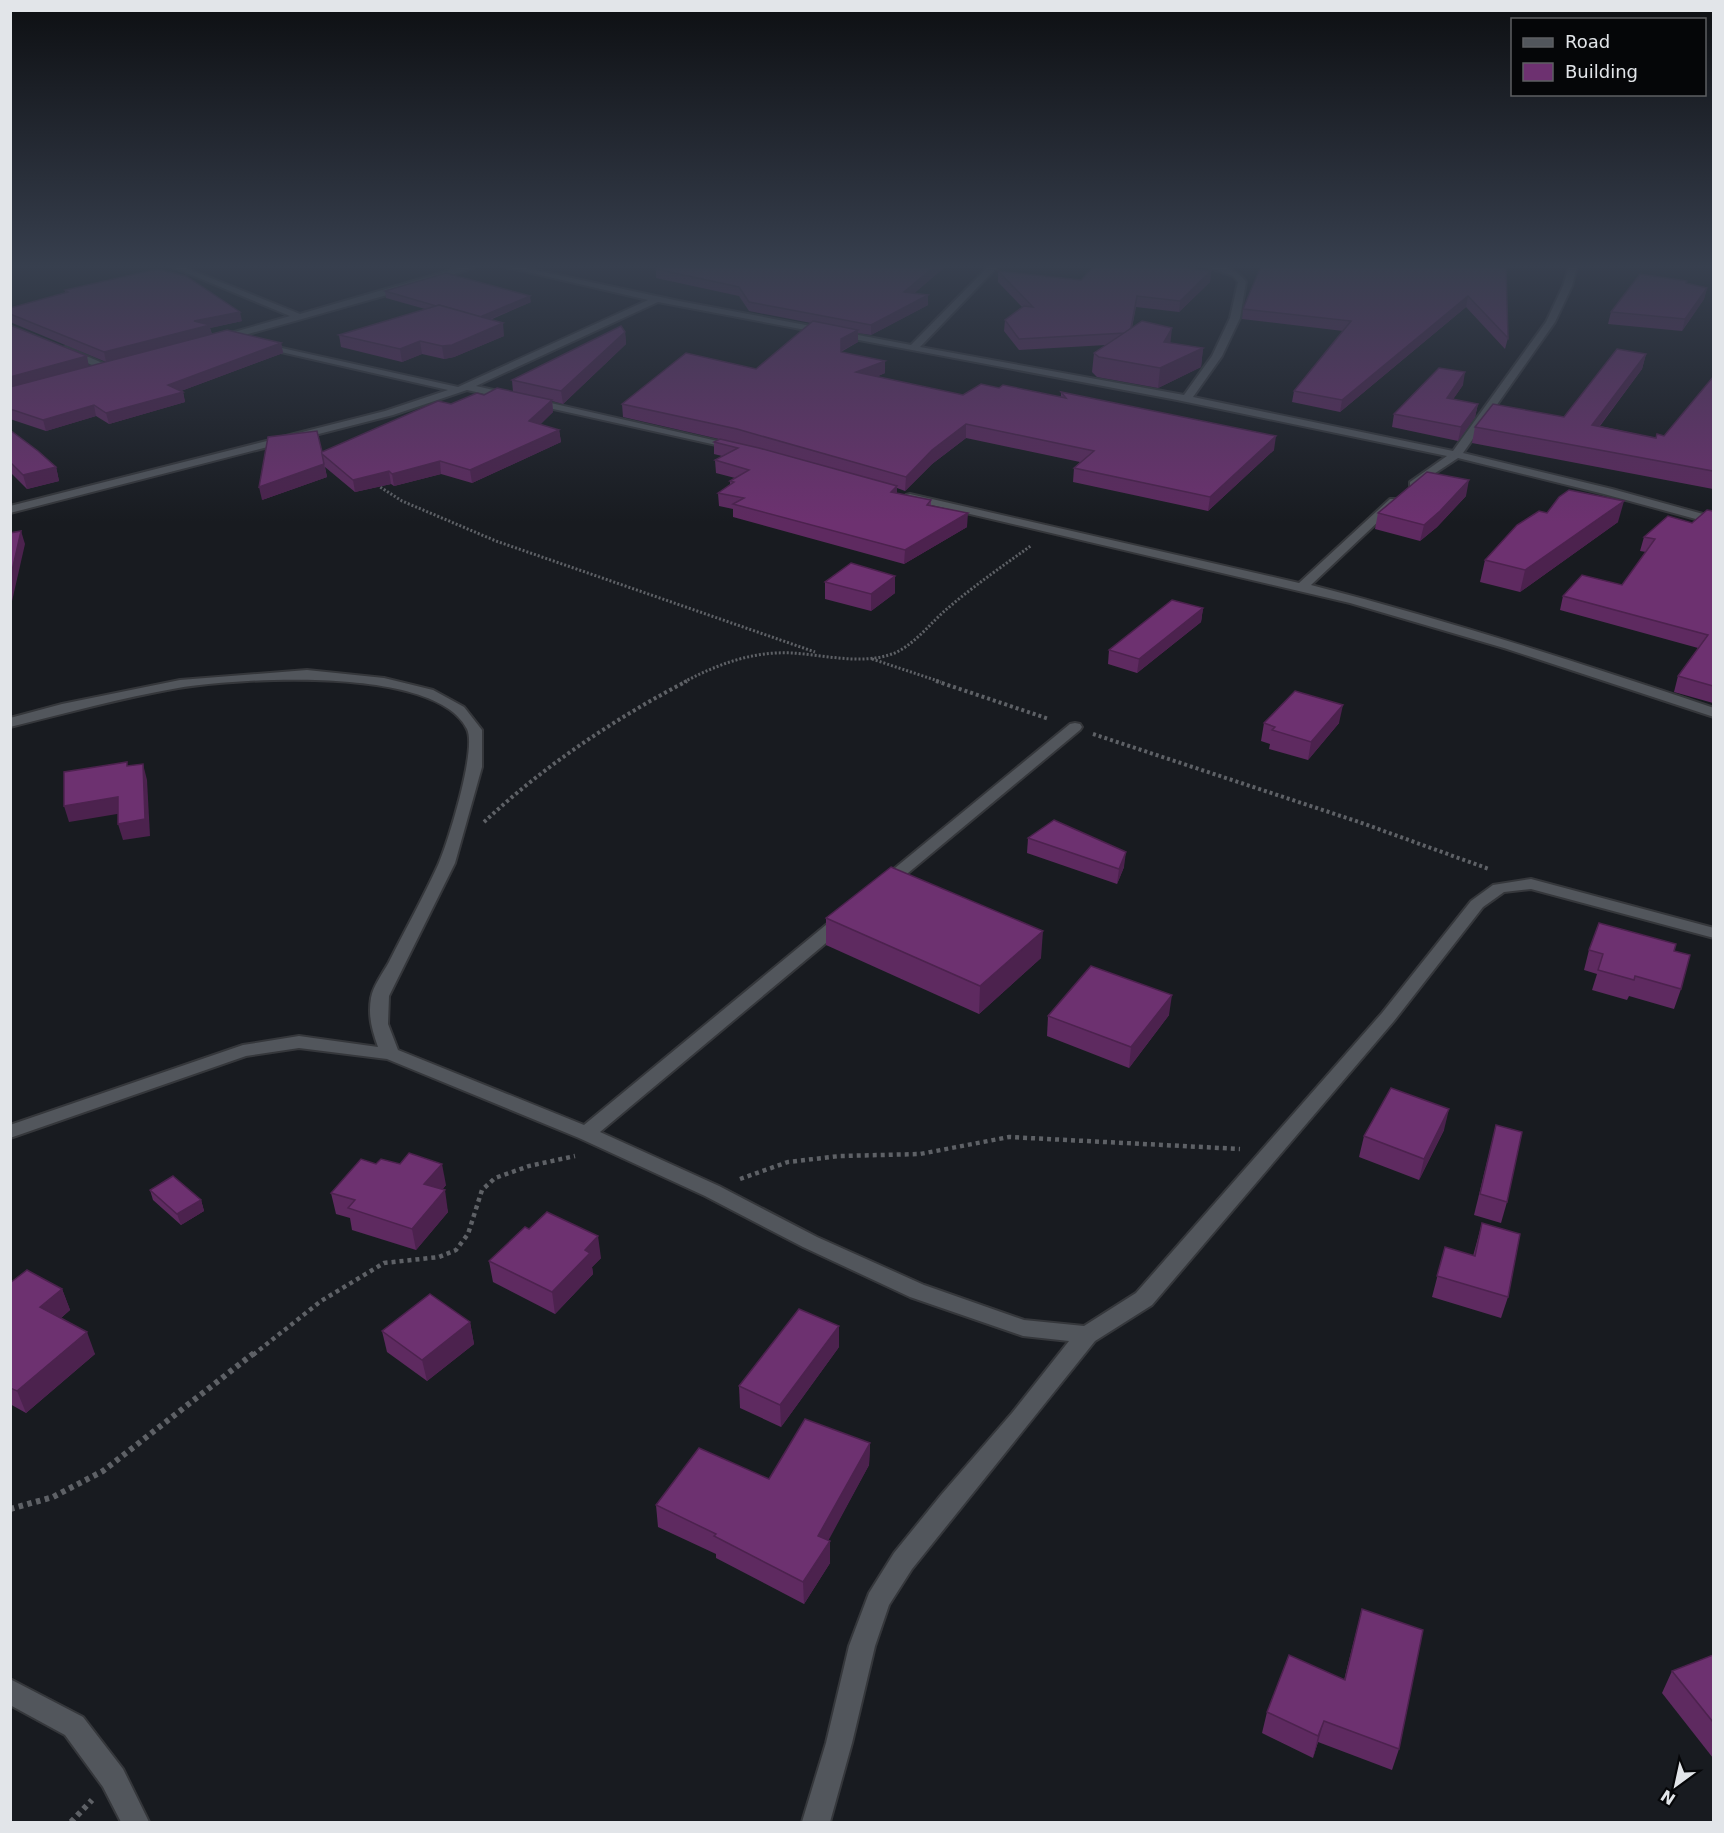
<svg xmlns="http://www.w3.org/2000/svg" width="1724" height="1833" viewBox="0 0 1724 1833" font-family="'DejaVu Sans',sans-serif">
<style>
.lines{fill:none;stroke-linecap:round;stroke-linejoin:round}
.minor-casing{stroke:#35373b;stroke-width:4}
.path-far3{stroke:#5e6166;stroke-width:3;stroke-dasharray:2 2;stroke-linecap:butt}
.path-far2{stroke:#5e6166;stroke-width:4;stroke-dasharray:3 3;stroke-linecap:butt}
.path-far1{stroke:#5e6166;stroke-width:4.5;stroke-dasharray:4 4;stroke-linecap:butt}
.path{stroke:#5e6166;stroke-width:6;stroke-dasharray:4.5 4.5;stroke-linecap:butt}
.minor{fill:#52565c;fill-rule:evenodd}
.wall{fill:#5e2a60}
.shaded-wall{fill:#4c224e}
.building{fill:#6d3170;stroke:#4c224e;stroke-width:1.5}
</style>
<rect width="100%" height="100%" fill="#181b20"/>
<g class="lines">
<defs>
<g id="minor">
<polygon points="170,266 181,266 300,314 465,266 477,266 433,282 220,342 217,341 217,337 290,316"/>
<path d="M502 266H516L679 301 911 345 989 266H998L920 347 1184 395 1212 356 1230 318 1238 282 1233 276 1205 266C1221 265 1236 268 1246 282L1240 318 1222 356 1193 397 1453 451 1546 322 1563 286 1569 266H1577L1572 286 1555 322 1463 453 1612 489 1714 517V524L1604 494 1458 458 1414 487 1410 486V482L1447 456 1177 400 658 302 476 386 735 445 739 446V450L467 390 393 415 10 513V506L385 411 448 390 259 347V343L458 387 648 300Z"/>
<polygon points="66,347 107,365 109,367 101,369 63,352 63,348"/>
<path d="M910 494 1299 583 1390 499H1398V503L1311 585C1447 620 1581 663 1714 708V717L1504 648 1350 603 906 499V495Z"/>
<path d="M307 670 384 678 433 690 464 707 482 730V767L455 863 389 996 388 1024 398 1050 584 1125 838 915H850L852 919 850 923 600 1132 719 1186 817 1237 924 1285 1024 1320 1084 1326 1136 1293 1382 1013 1471 901 1493 885 1531 879 1714 928V938L1531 889 1504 892 1483 907 1394 1021 1152 1305 1095 1341 912 1569 889 1605 875 1646 852 1743 830 1822H802L826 1743 849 1646 869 1593 894 1553 941 1495 1012 1413 1069 1341 1023 1336 910 1297 803 1247 705 1196 579 1138 387 1059 299 1048 246 1056 10 1138V1125L243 1045 299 1036 378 1047C372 1030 368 1016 371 998 373 986 383 973 389 962 405 930 423 898 438 865 448 843 477 749 467 729 436 665 238 678 178 688 121 698 66 713 10 727V718L62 704 180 680Z"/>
<polygon points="1075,723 1080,724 1082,727 1080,730 890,888 878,888 876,885 878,882 1070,724"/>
<polygon points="10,1679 83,1717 123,1769 149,1822 121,1822 103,1787 65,1735 10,1705"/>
</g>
</defs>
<use href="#minor" class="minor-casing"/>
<g class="path-far3">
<polyline points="377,485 402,501 496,541 815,652"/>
<polyline points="872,659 941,682"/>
<path d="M684 682C718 664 753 651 792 653 825 655 861 665 892 654 914 646 931 622 948 608 975 585 1004 565 1032 545"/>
</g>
<g class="path-far2">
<polyline points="936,681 1049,719"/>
<polyline points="1093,734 1359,822 1489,869"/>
<path d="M484 822C544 766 614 719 687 681"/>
</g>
<g class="path-far1">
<polyline points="740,1179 788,1162 840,1156 920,1154 1009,1137 1240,1149"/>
<polyline points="253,1355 321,1301 384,1263 439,1257 456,1250 468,1234 482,1190 495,1178 529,1166 575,1156"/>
</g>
<g class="path">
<polyline points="10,1509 53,1497 103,1471 254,1353"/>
<polyline points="71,1822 92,1800"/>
</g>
<use href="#minor" class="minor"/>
</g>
<g class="wall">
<polygon points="664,266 946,266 913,294 928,295 928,305 871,335 858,333 858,342 841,352 885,373 876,377 963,395 999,388 1061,397 1061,392 1274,450 1208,511 1073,482 1074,468 1080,462 966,438 932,464 905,491 897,488 897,493 931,500 931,505 967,527 904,564 733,517 733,509 719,506 718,493 730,485 730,481 735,478 716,473 715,460 722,456 714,454 714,442 719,439 623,417 622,404 756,369 811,323 749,311 739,296 656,278 656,269"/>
<polygon points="1094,266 1178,266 1178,267 1211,271 1210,282 1179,312 1136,307 1132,328 1171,343 1203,348 1201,367 1158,388 1097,377 1092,372 1094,353 1106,345 1019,350 1004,331 1005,320 1022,307 998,282 998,271 1081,280"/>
<polygon points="1506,266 1508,338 1505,349 1466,307 1340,412 1292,402 1294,391 1343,331 1242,319 1243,309 1426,267"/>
<polygon points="1687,283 1707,288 1704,299 1682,331 1608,324 1611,312"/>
<polygon points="65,290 242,321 210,328 212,334 281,343 283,353 181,391 183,392 185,402 109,424 96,416 46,431 10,419 10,325 89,367 106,362 10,322 10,308 65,293"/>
<polygon points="385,291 531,302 490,320 504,336 454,357 444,359 422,354 402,362 341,347 339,335 425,309 386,298"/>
<polygon points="625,332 626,344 563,404 552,401 553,412 540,424 559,430 561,442 472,483 441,474 394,486 391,484 355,492 325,467 327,477 262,500 322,452 484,395 513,392 512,380"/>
<polygon points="1646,354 1642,369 1600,426 1656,438 1664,436 1713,377 1713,489 1472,443 1475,427 1564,417"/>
<polygon points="1463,385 1453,399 1478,404 1475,417 1458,441 1392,427 1394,414"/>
<polygon points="10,430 56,467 59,481 27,489 10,472"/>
<polygon points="1466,496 1437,527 1420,541 1375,529 1378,513"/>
<polygon points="1713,511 1713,703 1674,692 1678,676 1698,648 1560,610 1563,596 1622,585 1646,552 1640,551 1644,537 1692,523"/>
<polygon points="1547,513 1618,522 1520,592 1480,582 1485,560"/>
<polygon points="895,576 895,593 871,611 825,599 825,582"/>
<polygon points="1203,608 1201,622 1137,673 1108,664 1109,650"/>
<polygon points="1264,723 1339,723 1308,760 1269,749 1270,744 1261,741"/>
<polygon points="1028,838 1124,867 1117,884 1027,853"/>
<polygon points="826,918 1041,958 979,1014 826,945"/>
<polygon points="1589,950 1674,951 1681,989 1674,1009 1629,996 1627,1000 1592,990 1597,974 1584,970"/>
<polygon points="1169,1015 1129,1068 1047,1036 1048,1016"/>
<polygon points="1496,1125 1507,1202 1501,1223 1474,1215"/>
<polygon points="1444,1130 1419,1180 1359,1157 1364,1136"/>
<polygon points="446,1185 442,1190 448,1212 416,1250 352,1230 350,1218 336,1214 331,1193"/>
<polygon points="150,1190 201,1200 204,1211 181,1225 153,1200"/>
<polygon points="1482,1223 1508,1297 1501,1318 1432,1297 1445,1247 1473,1256"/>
<polygon points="529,1229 601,1258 592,1267 593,1274 555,1314 493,1282 489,1261"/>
<polygon points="10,1283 62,1289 70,1310 61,1318 95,1354 26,1413 10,1404"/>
<polygon points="470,1322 474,1344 427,1381 387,1352 382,1331"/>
<polygon points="839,1347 781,1427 740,1408 739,1386"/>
<polygon points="870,1443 869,1465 828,1540 830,1541 830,1563 804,1604 716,1558 716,1554 658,1527 656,1505 769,1479"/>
<polygon points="1362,1609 1399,1749 1392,1770 1318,1742 1313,1758 1262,1733 1267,1712 1344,1680"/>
<polygon points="1713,1655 1713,1758 1662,1693 1672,1671"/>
</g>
<g class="shaded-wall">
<polygon points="935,266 946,266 904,302 904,292"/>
<polygon points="1211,271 1210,282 1179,312 1180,301"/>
<polygon points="1707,288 1704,299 1682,331 1685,319"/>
<polygon points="928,295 928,305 871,335 871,325"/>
<polygon points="530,296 531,302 478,324 477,318"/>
<polygon points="1468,296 1466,307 1340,412 1342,400"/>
<polygon points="240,312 242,321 210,328 212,335 106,362 104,352 194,321"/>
<polygon points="503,323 504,336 454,357 444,359 442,346"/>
<polygon points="1172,328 1170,347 1164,342"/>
<polygon points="858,330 858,342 841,351 841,339"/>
<polygon points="625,332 626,344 563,404 561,391"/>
<polygon points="420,341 422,354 402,362 400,349"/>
<polygon points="281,343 283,353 170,395 168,385"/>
<polygon points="1203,348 1201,367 1158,388 1160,368"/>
<polygon points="1646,354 1642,369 1588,441 1592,425"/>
<polygon points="87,356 89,367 10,389 10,377"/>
<polygon points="885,361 885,373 856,385 856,372"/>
<polygon points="1465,372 1463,385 1445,411 1447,398"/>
<polygon points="183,392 185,402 109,424 106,413"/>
<polygon points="552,400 553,412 531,434 529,421"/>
<polygon points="1478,404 1475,417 1458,441 1461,427"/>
<polygon points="94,405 96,416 46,431 43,420"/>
<polygon points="966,424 966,438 932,464 905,491 906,477 932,450"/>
<polygon points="559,430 561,442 472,483 470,470"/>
<polygon points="1276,436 1274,450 1208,511 1210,497"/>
<polygon points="440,461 441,474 394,486 392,474"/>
<polygon points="324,464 327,477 262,500 259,487"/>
<polygon points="56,467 59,481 27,489 23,475"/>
<polygon points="389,471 391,484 355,492 353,480"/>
<polygon points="1469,480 1466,496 1437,527 1420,541 1424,525"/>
<polygon points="897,486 897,499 891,492"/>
<polygon points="1624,501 1618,522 1520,592 1525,570"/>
<polygon points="968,513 967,527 904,564 905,550"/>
<polygon points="21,531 25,544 10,610 10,580"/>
<polygon points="895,576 895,593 871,611 871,594"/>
<polygon points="1203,608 1201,622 1137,673 1139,659"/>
<polygon points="1343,705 1339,723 1308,760 1311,742"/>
<polygon points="143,764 147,780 150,836 123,840 118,824"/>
<polygon points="118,797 123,813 69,822 64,806"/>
<polygon points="1126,852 1124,867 1117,884 1119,869"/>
<polygon points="1043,931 1041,958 979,1014 980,986"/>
<polygon points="1172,995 1169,1015 1129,1068 1131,1047"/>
<polygon points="1449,1109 1444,1130 1419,1180 1424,1159"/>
<polygon points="442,1164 446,1185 428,1206 424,1184"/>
<polygon points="445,1190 448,1212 416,1250 412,1229"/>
<polygon points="201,1200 204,1211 181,1225 177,1214"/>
<polygon points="598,1236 601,1258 592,1267 593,1274 555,1314 552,1292 585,1250"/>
<polygon points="62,1289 70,1310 48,1329 40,1307"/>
<polygon points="470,1322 474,1344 427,1381 422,1360"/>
<polygon points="839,1326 839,1347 781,1427 780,1405"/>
<polygon points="87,1332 95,1354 26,1413 17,1391"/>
<polygon points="870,1443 869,1465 819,1558 818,1536"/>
<polygon points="830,1541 830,1563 804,1604 803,1582"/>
<polygon points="1324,1721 1318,1742 1313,1758 1318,1736"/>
</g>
<g class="building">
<polygon points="664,266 935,266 904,292 928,295 871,325 749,302 739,287 656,269"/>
<polygon points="1094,266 1172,266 1211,271 1180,301 1137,296 1131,328 1125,333 1019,339 1005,320 1024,306 1033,307 998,271 1081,280"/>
<polygon points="1261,266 1419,266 1426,267 1426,266 1506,266 1508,338 1468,296 1342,400 1294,391 1351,321 1243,309"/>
<polygon points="157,269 186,276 240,312 194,321 210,325 104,352 10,314 10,308 68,292 65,290"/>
<polygon points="446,273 530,296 480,317 439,305 436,306 385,291"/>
<polygon points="1640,274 1687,281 1686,283 1707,288 1685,319 1611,312"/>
<polygon points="439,305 503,323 452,345 442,346 420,341 400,349 339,335"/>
<polygon points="813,321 858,330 841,339 841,352 885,361 856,372 963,395 981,384 999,388 1003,385 1066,398 1061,392 1276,436 1210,497 1074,468 1094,451 966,424 932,450 906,477 737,429 622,404 686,353 756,369"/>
<polygon points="1142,321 1172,328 1164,342 1203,348 1160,368 1099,357 1094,353"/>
<polygon points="10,325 87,356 10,377"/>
<polygon points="621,326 625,332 561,391 512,380"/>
<polygon points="227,330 281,343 168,385 183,392 106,413 94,405 43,420 10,409 10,387"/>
<polygon points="1617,349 1646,354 1592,425 1656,438 1657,434 1664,436 1713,377 1713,471 1475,427 1493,404 1564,417"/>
<polygon points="1439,368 1465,372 1447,398 1478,404 1461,427 1394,414"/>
<polygon points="497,388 552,400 529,421 559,430 470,470 440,461 392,474 389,471 353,480 322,454 324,464 259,487 268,437 317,431 322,452 438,401 451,404 477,393 484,395"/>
<polygon points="10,430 38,451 56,467 23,475 10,462"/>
<polygon points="720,439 759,448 897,486 891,492 931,500 927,505 968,513 905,550 733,504 744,498 718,493 734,482 730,481 749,470 715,460 738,448 714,442"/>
<polygon points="1427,472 1469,480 1440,511 1424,525 1378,513"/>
<polygon points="1569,490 1624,501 1525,570 1485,560 1517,525 1539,511 1547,513 1559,497"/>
<polygon points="1707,510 1713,511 1713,686 1678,676 1708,635 1563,596 1582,575 1622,585 1655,539 1644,537 1668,516 1692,523"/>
<polygon points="21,531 10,580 10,533"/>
<polygon points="851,563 895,576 871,594 825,582"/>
<polygon points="1172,600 1203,608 1139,659 1109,650"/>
<polygon points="1295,691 1343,705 1311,742 1272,730 1275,727 1264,723"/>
<polygon points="127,762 127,766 143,764 145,819 118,824 118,797 64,806 64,772"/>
<polygon points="1054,820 1126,852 1119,869 1028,838"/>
<polygon points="891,867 1043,931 980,986 826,918"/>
<polygon points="1599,923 1676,944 1674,951 1690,955 1681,989 1635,976 1634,980 1598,970 1603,954 1589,950"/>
<polygon points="1091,966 1172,995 1131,1047 1048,1016"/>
<polygon points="1391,1088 1449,1109 1424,1159 1364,1136"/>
<polygon points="1496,1125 1522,1132 1507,1202 1480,1194"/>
<polygon points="409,1153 442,1164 424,1184 445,1190 412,1229 348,1208 355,1200 331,1193 361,1159 376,1164 381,1159 400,1164"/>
<polygon points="173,1176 201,1200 177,1214 150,1190"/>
<polygon points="547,1212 598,1236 585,1250 590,1253 552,1292 489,1261 525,1227 529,1229"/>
<polygon points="1482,1223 1520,1234 1508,1297 1437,1276 1445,1247 1475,1256"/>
<polygon points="27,1270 62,1289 40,1307 87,1332 17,1391 10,1388 10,1283"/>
<polygon points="430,1294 470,1322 422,1360 382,1331"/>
<polygon points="799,1309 839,1326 780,1405 739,1386"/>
<polygon points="805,1419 870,1443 818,1536 830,1541 803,1582 714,1536 716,1534 656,1505 699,1448 769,1479"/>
<polygon points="1362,1609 1423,1630 1399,1749 1324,1721 1318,1736 1267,1712 1289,1655 1345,1680"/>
<polygon points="1713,1655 1713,1722 1672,1671"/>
</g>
<linearGradient id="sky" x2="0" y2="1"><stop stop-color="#0d0f12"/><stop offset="0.51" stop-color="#373f4e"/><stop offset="1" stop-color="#373f4e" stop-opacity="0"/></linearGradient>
<rect width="1724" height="522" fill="url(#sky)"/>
<rect width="1724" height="1833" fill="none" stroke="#e2e5e9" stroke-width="24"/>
<rect x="1511" y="18" width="195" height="78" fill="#050608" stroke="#5d5f62" stroke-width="1.5"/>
<rect x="1523" y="38" width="30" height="9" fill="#52565c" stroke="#5d5f62" stroke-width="1.5"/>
<text x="1565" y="48" font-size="18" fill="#e2e5e9">Road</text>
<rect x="1523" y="63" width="30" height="18" fill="#6d3170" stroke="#5d5f62" stroke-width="1.5"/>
<text x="1565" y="78" font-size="18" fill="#e2e5e9">Building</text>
<g transform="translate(1676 1785) rotate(213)" stroke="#050608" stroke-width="4.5" paint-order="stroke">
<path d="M0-4.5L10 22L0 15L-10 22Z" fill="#e2e5e9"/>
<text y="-9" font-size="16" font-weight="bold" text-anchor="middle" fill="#e2e5e9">N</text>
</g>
</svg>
